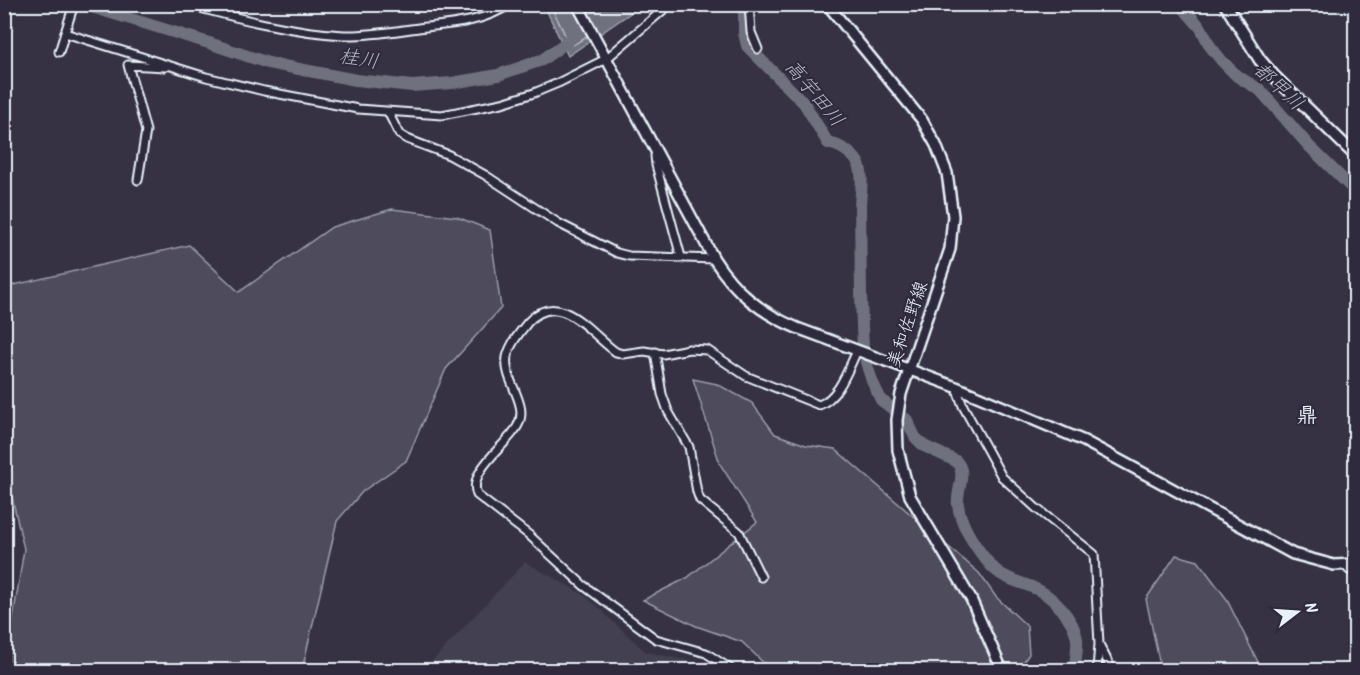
<svg xmlns="http://www.w3.org/2000/svg" width="1360" height="675" viewBox="0 0 1360 675" font-family="Kalam,'Klee One',sans-serif">
<style>
.built{fill:#433f51}
.green{fill:#4d4b5c;stroke:#9a9eaa;stroke-width:1.5}
.water{fill:#70717f;stroke:#a0a4af;stroke-width:1.5}
.lines{fill:none;stroke-linecap:round;stroke-linejoin:round}
.shore{stroke:#b8bec8;stroke-width:1.5}
.river{stroke:#70717f;stroke-width:12}
.street-casing{stroke:#e8f1f8;stroke-width:11}
.secondary-casing{stroke:#e8f1f8;stroke-width:14}
.primary-casing{stroke:#e8f1f8;stroke-width:15}
.street{stroke:#2f2a3d;stroke-width:7}
.secondary{stroke:#2f2a3d;stroke-width:9}
.primary{stroke:#2f2a3d;stroke-width:10}
.labels{text-anchor:middle;stroke-width:4.5;stroke-linejoin:round;paint-order:stroke}
.street-label{font-size:18px;fill:#e8f1f8;stroke:#2f2a3d}
.water-label{font-size:20px;font-style:italic;fill:#b2b7c2;stroke:#2f2a3d}
.quarter-label{font-size:21px;font-weight:bold;fill:#e8f1f8;stroke:#2f2a3d}
</style>
<rect width="100%" height="100%" fill="#363244"/>
<filter id="ink" filterUnits="userSpaceOnUse"><feTurbulence type="fractalNoise" baseFrequency=".0167" numOctaves="2"/><feDisplacementMap in="SourceGraphic" scale="12" xChannelSelector="R" yChannelSelector="G"/><feConvolveMatrix kernelMatrix="1 2 1 2 8 2 1 2 1" color-interpolation-filters="sRGB"/></filter>
<g filter="url(#ink)">
<polygon class="built" points="525,562 581,593 601,609 610,619 646,652 695,662 706,670 424,670"/>
<g class="green">
<polygon points="392,209 457,217 490,230 501,308 446,369 406,461 363,491 337,521 302,670 5,670 24,549 5,467 5,287 189,245 239,292 332,227"/>
<polygon points="693,379 717,384 752,403 775,434 806,445 835,449 979,573 996,597 1027,626 1029,654 1018,670 771,670 742,642 696,626 643,600 687,578 757,522 720,464"/>
<polygon points="1176,555 1198,561 1226,598 1262,670 1161,670 1146,599"/>
</g>
<polygon class="water" points="544,5 642,5 568,56"/>
<g class="lines">
<polyline class="shore" points="550,4 570,45 573,45 587,36"/>
<g class="river">
<polyline points="82,4 209,43 268,63 356,80 412,86 452,83 498,75 542,60 575,36"/>
<path d="M744 4V33L747 46 804 103 828 143C840 145 856 155 860 167 864 181 860 193 860 208 861 254 860 300 863 346"/>
<polyline points="1180,4 1201,28 1210,46 1222,61 1237,76 1260,90 1309,146 1356,192"/>
<path d="M866 362 872 381 881 400 907 420 915 437 924 446 956 461C968 473 956 490 958 505 961 526 974 545 987 561 1001 579 1015 580 1034 588 1052 595 1074 619 1077 639 1078 649 1075 660 1075 670"/>
</g>
<defs>
<g id="street">
<path d="M185 4C237 18 290 32 344 35 371 36 400 30 426 27 455 24 486 21 510 4"/>
<polyline points="749,4 751,32 758,49"/>
<polyline points="65,33 206,77 264,91 358,109 442,115 502,103 534,93 558,83 606,59 670,4"/>
<polyline points="59,52 74,4"/>
<polyline points="388,112 399,134 407,139 449,155 485,175 558,223 617,253 629,256 714,259"/>
<polyline points="656,152 655,156 656,165 681,257"/>
<polyline points="138,180 146,131 128,65 165,67"/>
<polyline points="655,352 662,394 668,411 689,447 697,492 700,500 739,532 761,577"/>
<polyline points="956,387 963,406 1002,477 1036,508 1094,554 1099,644 1097,670"/>
<polyline points="1345,565 1349,570 1356,571"/>
<polyline points="1100,646 1112,670"/>
<path d="M732 670 706 653 656 639 583 585 529 535 477 495C467 471 506 446 517 427 531 404 503 382 507 357 510 344 520 332 528 322 560 287 591 335 616 352L623 354 644 351 663 354 689 349 707 350 746 376 819 405C839 398 848 369 857 351"/>
</g>
<g id="secondary">
<path d="M577 4 714 259C735 292 761 313 797 328L956 387 1084 441 1293 554 1334 565 1356 564"/>
<polyline points="827,4 922,120 936,145 947,173 953,216 950,249 901,394 897,420 898,450 910,496 971,599 1002,670"/>
</g>
<polyline id="primary" points="1225,4 1260,60 1273,75 1356,156"/>
</defs>
<use href="#street" class="street-casing"/>
<use href="#secondary" class="secondary-casing"/>
<use href="#primary" class="primary-casing"/>
<use href="#street" class="street"/>
<use href="#secondary" class="secondary"/>
<use href="#primary" class="primary"/>
</g>
</g>
<g class="labels">
<g class="street-label">
<text transform="translate(907 324) rotate(-71)" y="6">美和佐野線</text>
</g>
<g class="water-label">
<text transform="translate(359 58) rotate(9)" y="7">桂川</text>
<text transform="translate(1279 86) rotate(43)" y="7">都甲川</text>
<text transform="translate(815 93) rotate(50)" y="7">高宇田川</text>
</g>
<g class="quarter-label">
<text x="1307" y="422">鼎</text>
</g>
</g>
<rect width="1360" height="675" fill="none" stroke="#2f2a3d" stroke-width="24"/>
<rect x="12" y="12" width="1336" height="651" fill="none" stroke="#e8f1f8" stroke-width="2" filter="url(#ink)"/>
<g transform="translate(1297 612) rotate(73)" stroke="#2f2a3d" stroke-width="4.5" paint-order="stroke">
<path d="M0-4.5L10 22L0 15L-10 22Z" fill="#e8f1f8"/>
<text y="-9" font-size="16" font-weight="bold" text-anchor="middle" fill="#e8f1f8">N</text>
</g>
</svg>
